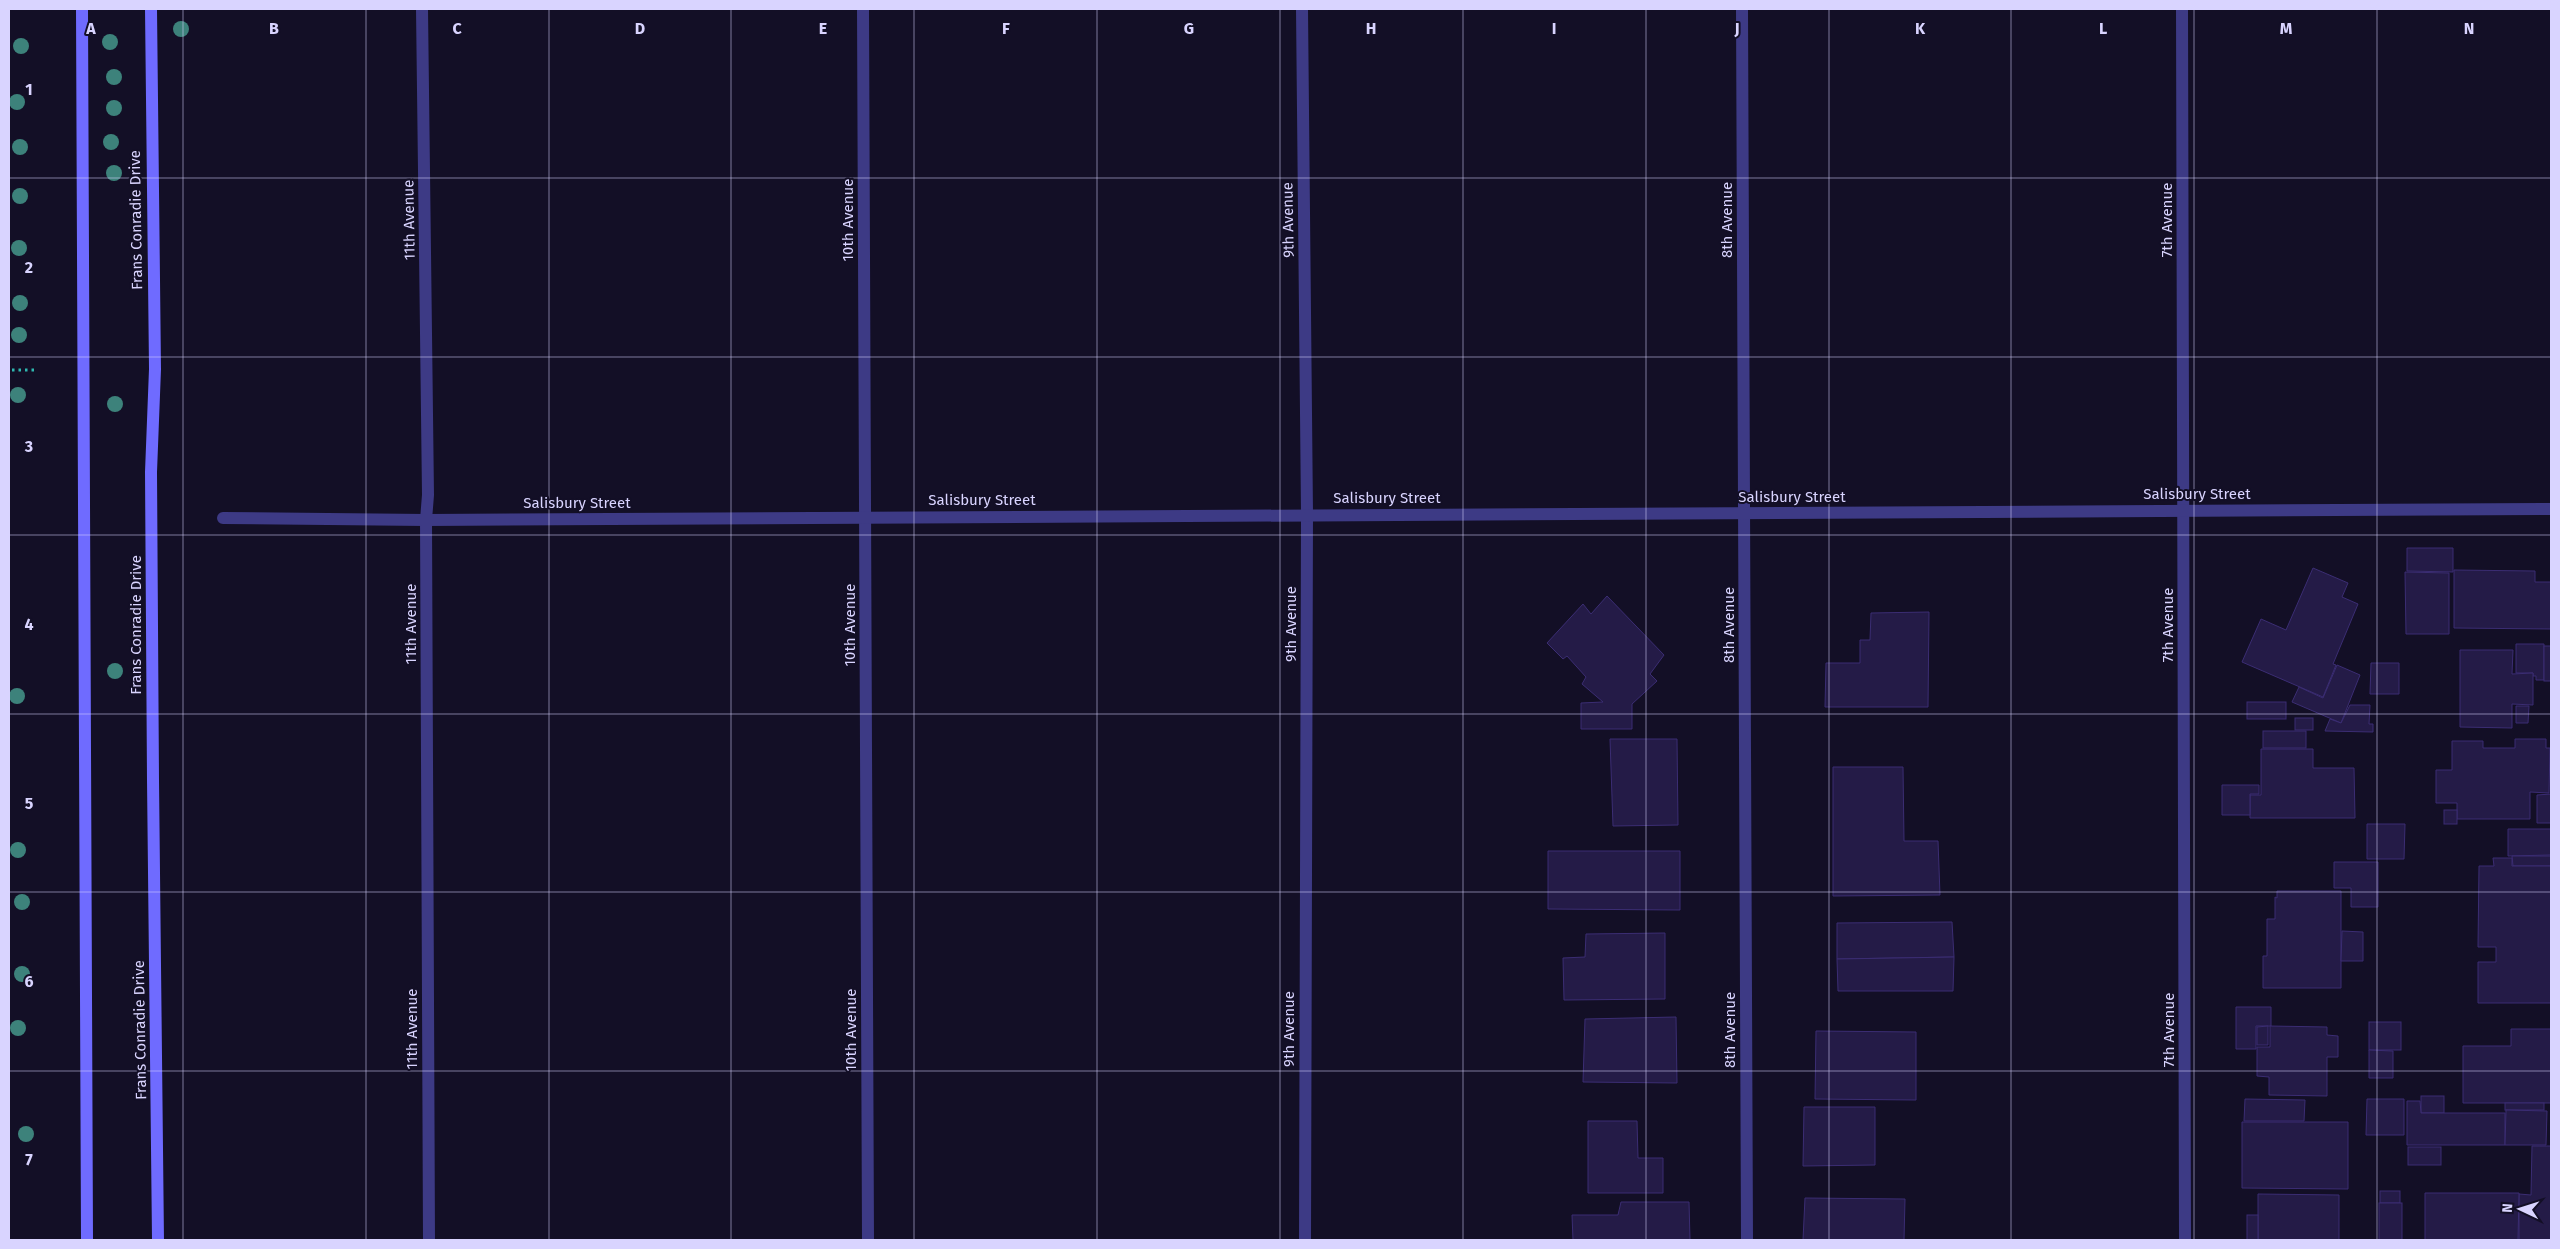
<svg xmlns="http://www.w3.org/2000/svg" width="2560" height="1249" viewBox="0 0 2560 1249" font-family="'Fira Sans',sans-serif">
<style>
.building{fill:#241b47;stroke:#3b2d73}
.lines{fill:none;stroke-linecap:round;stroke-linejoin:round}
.path{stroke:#2fb8b0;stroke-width:3;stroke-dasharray:2.5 4;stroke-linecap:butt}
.street{stroke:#3d3a85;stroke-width:12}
.secondary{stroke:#6f6bff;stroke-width:12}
.tree{fill:#3d827b}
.grid{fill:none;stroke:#d9d4ff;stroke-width:1;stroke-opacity:0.55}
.labels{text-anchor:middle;stroke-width:4;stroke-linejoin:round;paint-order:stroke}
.street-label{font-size:15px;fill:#d9d4ff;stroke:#130f26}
.grid-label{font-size:16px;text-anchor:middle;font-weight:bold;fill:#d9d4ff;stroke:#130f26;stroke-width:4;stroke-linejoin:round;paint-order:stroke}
</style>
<rect width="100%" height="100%" fill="#130f26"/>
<g class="building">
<polygon points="2407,548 2453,548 2453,572 2407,571"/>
<polygon points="2313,568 2348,583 2342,597 2358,604 2333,664 2336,665 2323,697 2242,662 2261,619 2286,630"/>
<polygon points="2454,570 2535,571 2535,582 2551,582 2551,629 2454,628"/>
<polygon points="2405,572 2449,573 2449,634 2406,634"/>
<polygon points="1607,596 1664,655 1650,674 1657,681 1632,704 1632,729 1581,729 1581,703 1603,702 1582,684 1586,677 1567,656 1563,659 1547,643 1583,604 1591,614"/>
<polygon points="1929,612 1928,707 1825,707 1826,663 1860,663 1860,640 1870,640 1871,613"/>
<polygon points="2516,644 2544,644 2544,680 2536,680 2536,676 2533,676 2533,673 2516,673"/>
<rect x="2544" y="646" width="7" height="35"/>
<polygon points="2460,650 2513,650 2512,674 2533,673 2533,705 2512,704 2512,728 2460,727"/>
<polygon points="2371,663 2399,663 2399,694 2370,694"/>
<polygon points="2337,665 2360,675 2341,723 2292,702 2299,687 2323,698"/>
<rect x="2247" y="702" width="39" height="17"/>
<polygon points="2350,705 2370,705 2369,724 2373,724 2373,732 2325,731 2330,719 2341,723"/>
<polygon points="2516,706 2529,706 2528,723 2516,723"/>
<rect x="2295" y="718" width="18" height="12"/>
<rect x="2263" y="731" width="43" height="17"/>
<polygon points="1610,739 1677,739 1678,825 1613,826"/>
<polygon points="2515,739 2546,739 2546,748 2550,748 2549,793 2530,792 2530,819 2457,819 2457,803 2436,803 2436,770 2452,770 2452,741 2483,741 2483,748 2515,748"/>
<polygon points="2261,749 2313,749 2313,768 2354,768 2355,818 2250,818 2250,795 2261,795"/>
<polygon points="1833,767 1903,767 1904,841 1938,841 1940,895 1833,896"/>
<polygon points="2222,785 2259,785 2259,794 2250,794 2250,815 2222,815"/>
<polygon points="2551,794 2551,823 2537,823 2537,795"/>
<rect x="2444" y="810" width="13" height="14"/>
<polygon points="2367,824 2405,824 2404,859 2367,859"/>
<polygon points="2508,829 2551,829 2551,855 2508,856"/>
<polygon points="1548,851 1680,851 1680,910 1548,909"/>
<polygon points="2512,856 2551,856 2551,866 2513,866"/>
<polygon points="2493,858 2512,858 2512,866 2551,866 2551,1003 2478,1003 2478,962 2496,962 2496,947 2478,947 2479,866 2494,866"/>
<polygon points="2334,862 2378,862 2378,907 2351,907 2351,888 2334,888"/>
<polygon points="2277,891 2341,891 2341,988 2263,988 2263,956 2267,956 2267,919 2275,919 2275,897 2277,898"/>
<polygon points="1952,922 1954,957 1837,959 1837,923"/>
<polygon points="2342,931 2363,932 2363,961 2341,961"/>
<polygon points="1665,933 1665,999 1564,1000 1563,958 1585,957 1586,934"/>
<polygon points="1954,957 1953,991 1838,991 1837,959"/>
<polygon points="2236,1007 2271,1007 2271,1026 2256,1026 2256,1049 2236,1049"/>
<polygon points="1676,1017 1677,1083 1583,1082 1585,1019"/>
<rect x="2369" y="1022" width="32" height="28"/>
<polygon points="2268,1026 2268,1045 2257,1045 2257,1027"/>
<polygon points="2270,1026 2327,1027 2327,1035 2338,1036 2338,1057 2327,1057 2327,1096 2269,1095 2269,1077 2257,1076 2257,1047 2270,1047"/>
<polygon points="2511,1029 2551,1029 2551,1103 2463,1103 2463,1046 2511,1046"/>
<polygon points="1816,1031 1916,1032 1916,1100 1815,1099"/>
<polygon points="2369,1050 2393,1051 2393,1078 2369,1078"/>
<rect x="2421" y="1096" width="23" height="17"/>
<polygon points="2245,1099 2305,1100 2304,1121 2244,1121"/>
<polygon points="2367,1099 2404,1099 2404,1135 2366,1135"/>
<polygon points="2407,1101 2420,1101 2421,1113 2505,1113 2505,1145 2407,1145"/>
<rect x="2505" y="1103" width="39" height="7"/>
<polygon points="1804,1107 1875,1107 1875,1165 1803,1166"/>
<polygon points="2506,1110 2547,1111 2546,1145 2505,1145"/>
<polygon points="1588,1121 1637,1121 1638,1158 1663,1158 1663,1193 1588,1193"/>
<polygon points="2242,1122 2348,1122 2348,1189 2242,1188"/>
<polygon points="2532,1146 2551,1146 2551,1240 2519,1240 2519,1194 2531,1195"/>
<rect x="2408" y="1147" width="33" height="18"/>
<rect x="2380" y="1191" width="20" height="12"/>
<polygon points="2425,1193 2519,1193 2518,1240 2425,1240"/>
<polygon points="2258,1194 2339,1195 2339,1240 2258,1240"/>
<polygon points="1805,1198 1905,1199 1904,1240 1803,1240"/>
<polygon points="1621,1202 1689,1202 1690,1240 1573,1240 1572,1215 1618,1215"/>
<rect x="2379" y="1203" width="23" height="37"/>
<rect x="2247" y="1215" width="11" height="25"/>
</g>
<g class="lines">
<polyline class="path" points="12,370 38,370"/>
<g class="street">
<polyline points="422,9 428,495 426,520 429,1240"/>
<polyline points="863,9 868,1240"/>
<polyline points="1302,9 1307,514 1305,1240"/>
<polyline points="1742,9 1747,1240"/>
<polyline points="2182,9 2185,1240"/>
<polyline points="223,518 426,520 2551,509"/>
</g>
<g class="secondary">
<polyline points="82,9 87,1240"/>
<polyline points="151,9 155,369 151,472 153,780 158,1240"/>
</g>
</g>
<g class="tree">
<circle cx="181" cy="29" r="8"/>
<circle cx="110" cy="42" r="8"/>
<circle cx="21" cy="46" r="8"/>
<circle cx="114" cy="77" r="8"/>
<circle cx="17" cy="102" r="8"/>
<circle cx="114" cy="108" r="8"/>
<circle cx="111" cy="142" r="8"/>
<circle cx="20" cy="147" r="8"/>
<circle cx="114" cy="173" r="8"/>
<circle cx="20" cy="196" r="8"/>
<circle cx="19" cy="248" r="8"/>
<circle cx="20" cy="303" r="8"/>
<circle cx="19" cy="335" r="8"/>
<circle cx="18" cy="395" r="8"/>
<circle cx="115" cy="404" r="8"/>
<circle cx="115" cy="671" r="8"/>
<circle cx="17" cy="696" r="8"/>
<circle cx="18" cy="850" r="8"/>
<circle cx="22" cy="902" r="8"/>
<circle cx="22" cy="974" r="8"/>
<circle cx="18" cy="1028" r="8"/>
<circle cx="26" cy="1134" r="8"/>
</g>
<path class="grid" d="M183 9V1240M366 9V1240M549 9V1240M731 9V1240M914 9V1240M1097 9V1240M1280 9V1240M1463 9V1240M1646 9V1240M1829 9V1240M2011 9V1240M2194 9V1240M2377 9V1240M9 178H2551M9 357H2551M9 535H2551M9 714H2551M9 892H2551M9 1071H2551"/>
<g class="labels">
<g class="street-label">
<text transform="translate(136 220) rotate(-91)" y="5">Frans Conradie Drive</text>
<text transform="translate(409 220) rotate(-91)" y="5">11th Avenue</text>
<text transform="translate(848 220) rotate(-90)" y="5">10th Avenue</text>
<text transform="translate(1288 220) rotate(-91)" y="5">9th Avenue</text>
<text transform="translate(1727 220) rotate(-90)" y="5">8th Avenue</text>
<text transform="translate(2167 220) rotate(-90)" y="5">7th Avenue</text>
<text x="2197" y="499">Salisbury Street</text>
<text x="1792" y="502">Salisbury Street</text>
<text x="1387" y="503">Salisbury Street</text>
<text x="982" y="505">Salisbury Street</text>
<text x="577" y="508">Salisbury Street</text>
<text transform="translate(411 624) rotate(-90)" y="5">11th Avenue</text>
<text transform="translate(1291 624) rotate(-90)" y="5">9th Avenue</text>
<text transform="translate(136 625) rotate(-90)" y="5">Frans Conradie Drive</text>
<text transform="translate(850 625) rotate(-90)" y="5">10th Avenue</text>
<text transform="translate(1729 625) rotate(-90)" y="5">8th Avenue</text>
<text transform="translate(2168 625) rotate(-90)" y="5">7th Avenue</text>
<text transform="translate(412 1029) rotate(-90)" y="5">11th Avenue</text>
<text transform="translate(1289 1029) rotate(-90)" y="5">9th Avenue</text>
<text transform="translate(140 1030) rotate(-91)" y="5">Frans Conradie Drive</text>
<text transform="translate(851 1030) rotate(-90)" y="5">10th Avenue</text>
<text transform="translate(1730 1030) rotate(-90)" y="5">8th Avenue</text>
<text transform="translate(2169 1030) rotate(-90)" y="5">7th Avenue</text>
</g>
</g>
<g class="grid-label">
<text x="91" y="34">A</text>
<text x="274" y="34">B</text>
<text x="457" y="34">C</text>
<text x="640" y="34">D</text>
<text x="823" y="34">E</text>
<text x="1006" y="34">F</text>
<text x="1189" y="34">G</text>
<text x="1371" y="34">H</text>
<text x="1554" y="34">I</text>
<text x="1737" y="34">J</text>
<text x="1920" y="34">K</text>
<text x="2103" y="34">L</text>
<text x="2286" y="34">M</text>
<text x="2469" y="34">N</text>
<text x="29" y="95">1</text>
<text x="29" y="273">2</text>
<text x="29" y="452">3</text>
<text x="29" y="630">4</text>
<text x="29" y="809">5</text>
<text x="29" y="987">6</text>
<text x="29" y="1165">7</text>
</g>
<rect width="2560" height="1249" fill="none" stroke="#d9d4ff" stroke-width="20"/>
<g transform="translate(2520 1209) rotate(274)" stroke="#130f26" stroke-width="4" paint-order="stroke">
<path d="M0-4L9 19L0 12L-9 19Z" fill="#d9d4ff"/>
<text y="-8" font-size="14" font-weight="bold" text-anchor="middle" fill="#d9d4ff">N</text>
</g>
</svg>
